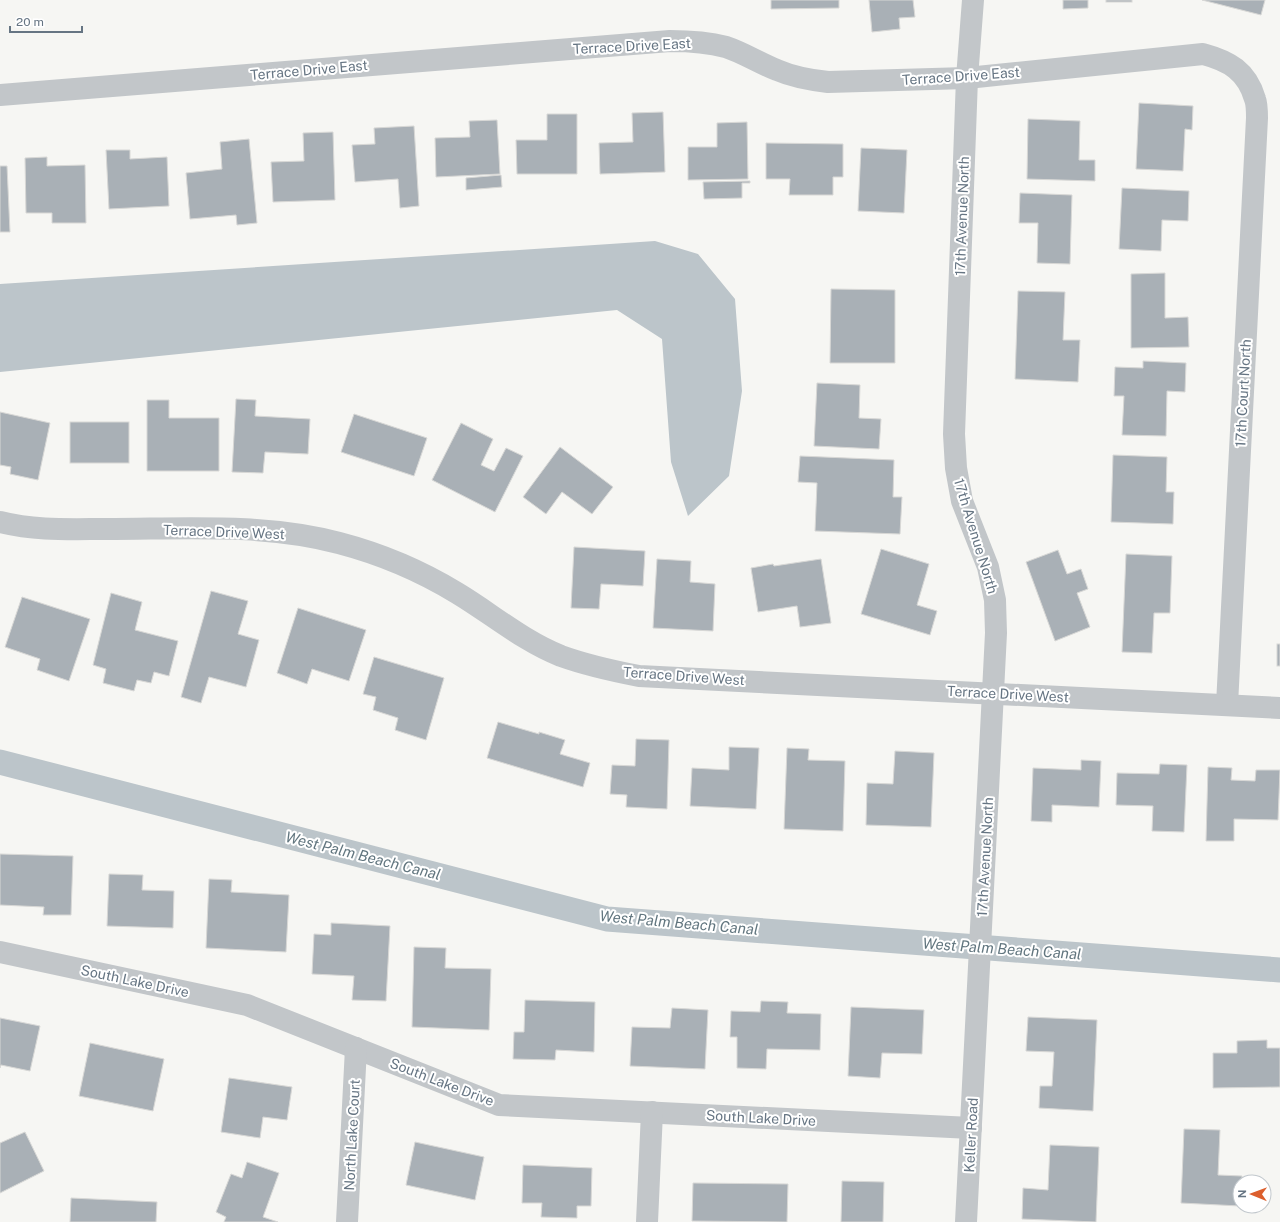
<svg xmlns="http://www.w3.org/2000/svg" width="1280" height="1222" viewBox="0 0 1280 1222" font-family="'Public Sans',sans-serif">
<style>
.water{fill:#bcc5ca}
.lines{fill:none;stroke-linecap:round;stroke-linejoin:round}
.canal{stroke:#bcc5ca;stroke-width:25}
.building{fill:#a9b0b6;stroke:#d8d8d6}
.minor{stroke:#c2c6c9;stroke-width:22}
.labels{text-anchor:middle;stroke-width:4;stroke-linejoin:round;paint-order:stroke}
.street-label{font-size:14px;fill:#667583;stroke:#fff}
.water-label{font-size:15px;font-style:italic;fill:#62767f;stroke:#fff}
</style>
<rect width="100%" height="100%" fill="#f6f6f3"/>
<polygon class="water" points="655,241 698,254 735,299 742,391 729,476 688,516 671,462 662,339 617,310 0,372 0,284"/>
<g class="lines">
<polyline class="canal" points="0,762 607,919 1280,970"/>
</g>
<g class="building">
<polygon points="771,0 839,0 839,8 771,9"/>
<polygon points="869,0 913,0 915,17 899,18 900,29 872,32"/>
<polygon points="1063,0 1088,0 1088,8 1063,9"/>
<rect x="1106" y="0" width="26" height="2"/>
<polygon points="1202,0 1265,0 1261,15"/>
<polygon points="1139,103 1193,106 1192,130 1185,129 1183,171 1136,169"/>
<polygon points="663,112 665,172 600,174 599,143 633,142 632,113"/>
<polygon points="547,114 577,114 577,174 517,174 516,140 547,140"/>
<polygon points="1028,119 1080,121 1079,160 1095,160 1095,181 1027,179"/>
<polygon points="497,120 500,174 436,177 435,138 470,137 469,121"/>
<polygon points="747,122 748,179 688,180 688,147 717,147 717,123"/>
<polygon points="414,126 419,206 400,208 398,179 355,182 352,145 375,144 374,128"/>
<polygon points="333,132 335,200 273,202 271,162 304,161 303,133"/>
<polygon points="249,139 257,223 237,225 236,215 190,219 186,173 222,169 220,142"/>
<polygon points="766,143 843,144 843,177 833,177 833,195 789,195 790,179 766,179"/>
<polygon points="861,148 907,150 904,213 858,211"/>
<polygon points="106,150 130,150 130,159 167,157 169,206 109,209"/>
<polygon points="47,157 47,166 85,165 86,223 52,223 52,213 26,213 25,158"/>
<polygon points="0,166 7,166 10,232 0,232"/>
<polygon points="501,175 502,187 466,190 466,178"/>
<polygon points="750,181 750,183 742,183 742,198 704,199 703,182"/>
<polygon points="1122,188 1189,191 1188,221 1162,220 1161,251 1119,249"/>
<polygon points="1020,193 1072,195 1070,264 1037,263 1038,223 1019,223"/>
<polygon points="1165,273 1165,318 1188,317 1189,347 1131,348 1131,274"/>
<polygon points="831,289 895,290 895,363 830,363"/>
<polygon points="1018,291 1065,292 1063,340 1080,340 1078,382 1015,379"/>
<polygon points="1143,361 1186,363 1185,392 1167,391 1166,436 1122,435 1124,396 1114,396 1115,367 1143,368"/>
<polygon points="817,383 860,385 859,418 881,419 879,449 814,446"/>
<polygon points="236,399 256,400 255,416 310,419 308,454 265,452 263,473 232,472"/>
<polygon points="147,400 169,400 169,418 219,418 219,471 147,471"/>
<polygon points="0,412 50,423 38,480 10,474 11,467 0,465"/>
<polygon points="354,414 427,438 414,476 341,452"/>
<rect x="70" y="422" width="59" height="41"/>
<polygon points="461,423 493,439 481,465 494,471 506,448 523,456 495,512 432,480"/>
<polygon points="560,447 613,487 592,514 562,492 546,514 523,497"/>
<polygon points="1113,455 1167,457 1166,492 1174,492 1173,524 1111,522"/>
<polygon points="800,456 894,460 893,497 902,497 900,534 815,531 817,483 798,482"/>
<polygon points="574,547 645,551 643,586 601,584 599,609 571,608"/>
<polygon points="881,549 929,564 917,605 937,611 930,635 861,614"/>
<polygon points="1058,550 1067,574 1081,569 1088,589 1077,593 1090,627 1055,641 1026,562"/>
<polygon points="1126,554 1172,556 1170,613 1154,613 1152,653 1122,652"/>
<polygon points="657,559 691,561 690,582 715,584 713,631 653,628"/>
<polygon points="821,559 831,623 800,627 797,606 758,612 751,568 773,564 774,566"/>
<polygon points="211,591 248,601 238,634 259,640 246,687 209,677 201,703 181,697"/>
<polygon points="111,593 142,602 135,630 178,641 169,676 154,672 151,683 137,680 134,691 103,683 106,669 93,665"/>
<polygon points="22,597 90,619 69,681 37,670 40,659 5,647"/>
<polygon points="298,608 366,630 349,681 312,669 307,684 277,673"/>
<rect x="1277" y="644" width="3" height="22"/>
<polygon points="374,657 444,678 426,740 395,730 398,718 373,710 376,697 363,694"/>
<polygon points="498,722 539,734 539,732 565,740 560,754 590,763 583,787 487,758"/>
<polygon points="636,739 669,740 667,809 626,807 627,795 610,794 612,765 635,766"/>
<polygon points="729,747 759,748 756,809 690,806 692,768 729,770"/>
<polygon points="787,748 809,749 808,760 845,761 843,831 784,829"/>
<polygon points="895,751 934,753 931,827 866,825 867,783 893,784"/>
<polygon points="1081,760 1101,761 1099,807 1052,805 1052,822 1031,821 1033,768 1081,770"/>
<polygon points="1160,764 1187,765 1184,832 1152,831 1153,806 1116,805 1117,773 1159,774"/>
<polygon points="1208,767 1232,768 1231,780 1255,781 1256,770 1280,770 1278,820 1234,819 1234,841 1206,841"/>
<polygon points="0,854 73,856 71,915 43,915 44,907 0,905"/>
<polygon points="109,874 143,875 142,890 174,891 173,928 107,926"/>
<polygon points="209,879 232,880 231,892 289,895 286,952 206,948"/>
<polygon points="331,923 390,926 386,1001 352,1000 354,976 312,974 314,934 331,935"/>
<polygon points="414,947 446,948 445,968 491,969 489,1030 412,1027"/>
<polygon points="525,1000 595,1002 594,1052 556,1050 555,1060 513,1059 514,1032 524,1032"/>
<polygon points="761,1001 788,1002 787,1013 821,1014 820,1050 767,1049 766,1069 737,1068 737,1037 730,1037 731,1011 760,1012"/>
<polygon points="851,1007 924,1010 922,1054 882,1053 880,1078 848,1076"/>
<polygon points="672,1008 708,1010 705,1069 630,1066 632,1027 670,1028"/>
<polygon points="1028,1017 1097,1020 1093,1111 1039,1108 1040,1086 1052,1086 1054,1052 1026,1051"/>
<polygon points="0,1018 40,1026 30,1071 1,1065 0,1068"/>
<polygon points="1267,1040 1267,1048 1280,1048 1280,1087 1213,1088 1213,1053 1237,1053 1237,1041"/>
<polygon points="90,1043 164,1059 153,1111 79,1096"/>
<polygon points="229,1078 292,1087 287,1120 263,1117 260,1138 221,1132"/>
<polygon points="1184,1129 1220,1130 1218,1175 1242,1176 1242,1182 1240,1182 1240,1206 1181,1203"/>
<polygon points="25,1132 44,1171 0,1193 0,1143"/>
<polygon points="415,1142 484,1157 475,1200 406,1185"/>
<polygon points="1050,1145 1099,1147 1096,1222 1022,1219 1023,1188 1048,1190"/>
<polygon points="247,1162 279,1173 263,1217 278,1222 224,1222 226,1217 216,1212 231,1174 242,1178"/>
<polygon points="523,1165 592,1168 591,1206 577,1206 577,1218 541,1217 542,1203 522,1203"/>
<polygon points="842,1181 884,1182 883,1222 841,1222"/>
<polygon points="693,1183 788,1184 787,1222 692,1221"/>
<polygon points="71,1198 157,1202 156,1222 70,1222"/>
</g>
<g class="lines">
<g class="minor">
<path d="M0 95 670 41C689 41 707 42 726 47 744 53 759 63 777 70 793 77 810 80 828 82L967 78 1203 54C1229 61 1247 71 1255 99 1257 104 1257 111 1257 118L1227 705"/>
<path d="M0 522C35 531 71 529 107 529 184 529 264 523 339 543 381 554 421 571 457 593 492 614 523 641 561 656 586 665 613 671 639 676L1280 708"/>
<polyline points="0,952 247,1005 499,1105 971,1128"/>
<polyline points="347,1222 356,1048"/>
<polyline points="647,1222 652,1112"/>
<polyline points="966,1222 996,633 995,600 988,567 962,501 956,468 954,434 967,78 973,0"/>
</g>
</g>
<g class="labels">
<g class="street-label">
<text transform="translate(632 46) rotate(-3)" y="5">Terrace Drive East</text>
<text transform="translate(309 70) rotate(-5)" y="5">Terrace Drive East</text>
<text transform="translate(961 76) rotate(-4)" y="5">Terrace Drive East</text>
<text transform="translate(962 216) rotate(-88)" y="5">17th Avenue North</text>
<text transform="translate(1243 393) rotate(-87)" y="5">17th Court North</text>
<text transform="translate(224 532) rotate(2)" y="5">Terrace Drive West</text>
<text transform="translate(976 536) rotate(73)" y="5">17th Avenue North</text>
<text transform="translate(684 676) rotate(4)" y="5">Terrace Drive West</text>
<text transform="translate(1008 694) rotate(3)" y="5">Terrace Drive West</text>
<text transform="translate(985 857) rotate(-87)" y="5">17th Avenue North</text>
<text transform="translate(135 981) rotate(12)" y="5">South Lake Drive</text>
<text transform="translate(442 1082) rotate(21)" y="5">South Lake Drive</text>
<text transform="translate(761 1118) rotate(3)" y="5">South Lake Drive</text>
<text transform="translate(352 1135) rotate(-87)" y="5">North Lake Court</text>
<text transform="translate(971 1135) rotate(-87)" y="5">Keller Road</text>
</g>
<g class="water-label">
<text transform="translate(363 856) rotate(14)" y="5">West Palm Beach Canal</text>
<text transform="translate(679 923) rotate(5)" y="5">West Palm Beach Canal</text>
<text transform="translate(1002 949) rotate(4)" y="5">West Palm Beach Canal</text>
</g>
</g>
<g transform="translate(1252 1194) rotate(271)"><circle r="19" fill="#ffffff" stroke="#c2c8cd"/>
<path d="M0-3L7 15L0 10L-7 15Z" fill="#dc5f2d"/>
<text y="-6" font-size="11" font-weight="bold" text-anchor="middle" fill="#667583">N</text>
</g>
<path d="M10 26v6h72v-6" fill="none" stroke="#667583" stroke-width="2"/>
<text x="16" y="26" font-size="12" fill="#667583" stroke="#ffffff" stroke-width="3" paint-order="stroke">20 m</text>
</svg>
